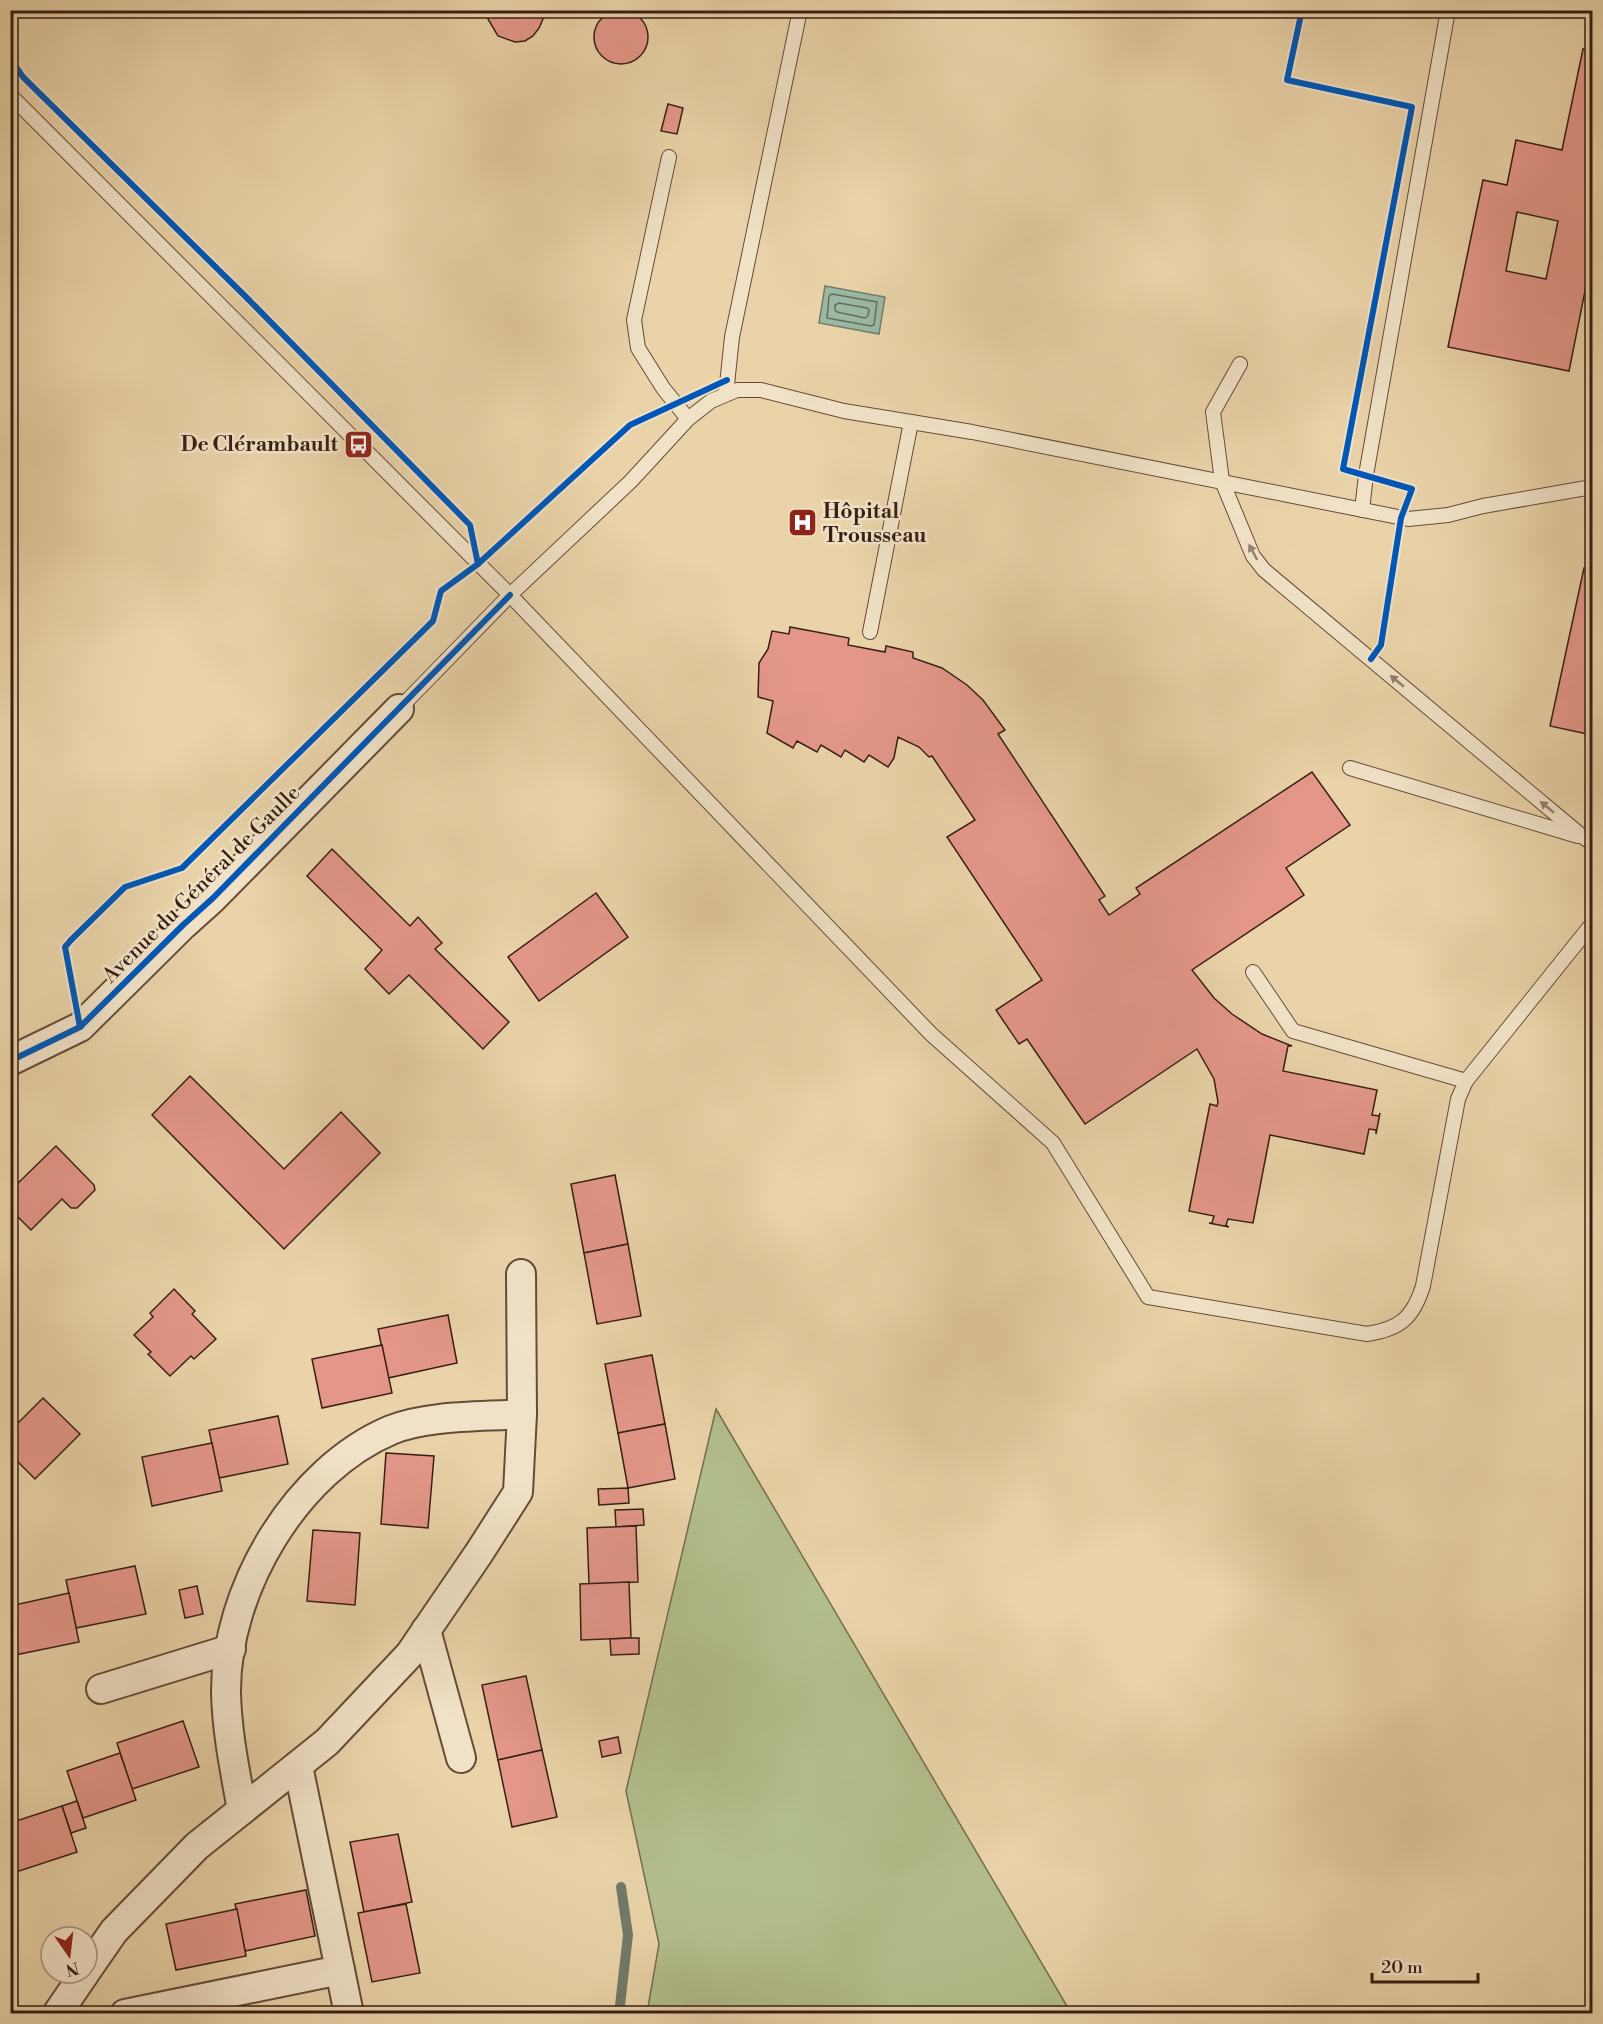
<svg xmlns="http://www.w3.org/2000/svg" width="1603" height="2024" viewBox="0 0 1603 2024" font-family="'Libre Bodoni',serif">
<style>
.green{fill:#b2be8c;stroke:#756e50;stroke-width:1.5}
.water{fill:#99b9a4;stroke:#727b6a;stroke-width:1.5}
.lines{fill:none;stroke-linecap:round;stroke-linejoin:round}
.shore{stroke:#686c5c;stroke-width:1.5}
.stream{stroke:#727b6a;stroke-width:10}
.building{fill:#e49789;stroke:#381f14;stroke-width:1.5;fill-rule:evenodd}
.lane-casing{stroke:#644c39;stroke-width:16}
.street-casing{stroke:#644c39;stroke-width:32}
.lane{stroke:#f1e2c7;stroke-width:14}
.street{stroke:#f1e2c7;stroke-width:28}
.cycleway-casing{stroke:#f1e2c7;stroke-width:10}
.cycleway{stroke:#0057b8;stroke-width:6}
.oneway{fill:#94806e}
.labels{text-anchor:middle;stroke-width:5;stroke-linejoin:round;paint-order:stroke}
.poi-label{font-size:21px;font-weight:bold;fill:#381f14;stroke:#f1e2c7;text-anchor:end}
.street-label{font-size:21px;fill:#381f14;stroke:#f1e2c7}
</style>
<rect width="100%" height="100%" fill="#ead3a9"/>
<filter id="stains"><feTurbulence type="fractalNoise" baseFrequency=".00333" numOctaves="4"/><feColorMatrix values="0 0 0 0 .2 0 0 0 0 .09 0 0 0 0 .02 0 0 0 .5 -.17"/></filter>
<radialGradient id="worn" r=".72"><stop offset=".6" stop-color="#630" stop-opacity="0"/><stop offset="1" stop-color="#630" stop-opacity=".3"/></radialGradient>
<polygon class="green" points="716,1409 1071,2013 647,2013 659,1944 626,1791"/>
<polygon class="water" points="825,286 885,297 879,334 819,323"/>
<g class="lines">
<g class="shore">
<polygon points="832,294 877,302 874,325 871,326 827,318 829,296"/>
<polygon points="839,303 867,308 869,310 868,316 865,318 837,312 835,310 835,305"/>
</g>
<polyline class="stream" points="619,2014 628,1935 621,1887"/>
</g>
<g class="building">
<circle cx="621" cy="37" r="27"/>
<polygon points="488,10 542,10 543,19 539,28 533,36 525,41 515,42 498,36 488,19"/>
<path d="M1583 49 1592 51V256L1569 371 1448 347 1483 180 1507 185 1516 140 1562 150ZM1517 212 1558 221 1546 279 1506 271Z"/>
<polygon points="668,104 683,108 677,134 661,131"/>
<polygon points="1584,568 1592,570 1592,735 1550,726"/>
<polygon points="790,627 849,638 848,645 885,652 886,646 913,652 913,658 942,668 967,685 983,700 1005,730 998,734 1105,896 1099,900 1109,915 1140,894 1136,888 1312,772 1350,825 1286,868 1304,895 1192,970 1214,998 1232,1014 1262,1034 1292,1046 1288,1046 1283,1071 1377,1090 1372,1115 1379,1116 1380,1113 1376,1134 1376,1130 1369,1129 1364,1154 1270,1135 1253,1223 1228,1219 1226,1225 1229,1227 1209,1223 1212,1223 1214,1216 1189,1211 1210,1104 1217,1106 1218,1102 1214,1079 1197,1049 1085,1124 1027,1039 1019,1044 996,1010 1042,980 947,837 975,820 932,756 929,757 919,747 898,737 894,758 888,767 869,755 864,762 845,750 841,757 821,745 817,752 797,741 793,748 767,733 773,701 758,697 759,663 768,649 772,631 789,634"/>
<polygon points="332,849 410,926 418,917 442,943 435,949 509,1022 483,1049 409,975 389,994 365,969 382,950 307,876"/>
<polygon points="596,893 628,937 539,1001 508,957"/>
<polygon points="190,1076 284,1169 341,1112 380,1153 284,1249 152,1115"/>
<polygon points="56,1146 94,1185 95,1190 77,1208 71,1208 62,1199 31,1230 10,1209 10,1199 18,1192 14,1187"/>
<polygon points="615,1175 628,1244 584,1253 571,1184"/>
<polygon points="628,1244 641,1316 597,1324 584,1253"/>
<polygon points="174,1289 195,1311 192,1314 216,1339 194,1359 191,1356 170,1376 148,1354 151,1352 134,1335 153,1317 150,1313"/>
<polygon points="448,1315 457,1363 388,1378 378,1329"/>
<polygon points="382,1345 392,1393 322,1408 312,1359"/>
<polygon points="652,1355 665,1424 618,1433 605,1364"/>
<polygon points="43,1398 80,1434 35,1479 10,1454 10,1431"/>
<polygon points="278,1416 288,1464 219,1478 209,1430"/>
<polygon points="665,1424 675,1479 628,1488 618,1433"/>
<polygon points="212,1443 222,1491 152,1506 142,1457"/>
<polygon points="386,1453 434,1456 428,1528 381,1524"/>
<polygon points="628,1488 629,1503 599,1505 598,1489"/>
<polygon points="643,1509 644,1525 616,1527 615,1510"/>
<polygon points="636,1526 638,1582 589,1584 587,1528"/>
<polygon points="313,1530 360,1533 355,1605 307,1601"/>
<polygon points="135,1566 146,1614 76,1628 66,1580"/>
<polygon points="629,1582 631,1638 581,1640 580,1584"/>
<polygon points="197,1586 203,1614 185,1618 179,1590"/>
<polygon points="69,1593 79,1642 10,1656 10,1606"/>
<polygon points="631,1638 639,1638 639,1654 611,1655 610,1639"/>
<polygon points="526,1676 542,1750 498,1760 482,1685"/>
<polygon points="183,1721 199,1767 132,1789 117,1743"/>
<polygon points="618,1737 621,1753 602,1757 599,1741"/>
<polygon points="542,1750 557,1817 512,1827 498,1760"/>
<polygon points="120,1753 136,1800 83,1818 67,1771"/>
<polygon points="77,1801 86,1828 71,1833 62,1806"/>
<polygon points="62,1806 77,1852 10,1874 10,1823"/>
<polygon points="398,1834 412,1902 364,1912 350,1842"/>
<polygon points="306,1890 315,1936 245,1951 235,1904"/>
<polygon points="406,1904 420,1973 372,1982 358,1913"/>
<polygon points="237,1909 246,1956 176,1970 166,1924"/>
</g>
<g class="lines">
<defs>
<g id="lane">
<path d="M10 95 510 595 931 1034 1053 1143 1148 1297 1367 1334C1400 1329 1413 1318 1423 1286L1458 1099 1466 1081 1592 924"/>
<polyline points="669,157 634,320 638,348 663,388 688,419"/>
<polyline points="1240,364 1213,412 1222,481 1253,556 1264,570 1583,837 1592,843"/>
<polyline points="726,394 732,337 800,10"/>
<polyline points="1362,510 1366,475 1448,10"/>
<polyline points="870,632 911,422"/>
<polyline points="399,709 510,595 631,481 688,419 711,401 737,390 761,390 844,411 972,432 1408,519 1448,515 1483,506 1592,487"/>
<polyline points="1350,768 1578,836"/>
<polyline points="1253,972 1293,1031 1466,1081"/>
</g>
<g id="street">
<polyline points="10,1061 80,1027 183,925 213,898 399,709"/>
<polyline points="426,1630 461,1758"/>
<polyline points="101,1689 231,1649"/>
<path d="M242 1810C235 1771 227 1733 226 1693 225 1590 296 1470 391 1430 427 1415 482 1417 522 1414"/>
<polyline points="87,1970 114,1931 197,1846 327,1742 410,1654 479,1553 518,1492 522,1414 521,1274"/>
<polyline points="340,1970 349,2014"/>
<polyline points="57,2014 85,1973"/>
<polyline points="125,2014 340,1970 298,1766"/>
</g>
</defs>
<use href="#lane" class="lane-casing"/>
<use href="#street" class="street-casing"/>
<use href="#lane" class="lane"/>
<use href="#street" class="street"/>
<defs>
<g id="cycleway">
<polyline points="1302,10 1287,80 1412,107 1343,469 1412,489 1401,518 1381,645 1371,659"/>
<polyline points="10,58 23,77 247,298 470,525 478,564"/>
<polyline points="80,1027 65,947 71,940 125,887 182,868 433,621 441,591 478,564 630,425 727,380"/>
<polyline points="10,1061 80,1027 183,925 213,898 510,595"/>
</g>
</defs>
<use href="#cycleway" class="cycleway-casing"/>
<use href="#cycleway" class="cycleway"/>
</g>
<defs><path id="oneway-solid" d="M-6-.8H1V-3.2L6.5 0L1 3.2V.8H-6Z" transform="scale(1.5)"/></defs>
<g class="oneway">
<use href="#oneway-solid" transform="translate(1253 552) rotate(-118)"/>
<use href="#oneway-solid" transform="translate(1397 681) rotate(-140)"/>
<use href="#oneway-solid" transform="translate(1547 807) rotate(-140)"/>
</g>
<defs>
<symbol id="bus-square" viewBox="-11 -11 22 22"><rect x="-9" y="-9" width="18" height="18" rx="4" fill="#8f2418" stroke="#f1e2c7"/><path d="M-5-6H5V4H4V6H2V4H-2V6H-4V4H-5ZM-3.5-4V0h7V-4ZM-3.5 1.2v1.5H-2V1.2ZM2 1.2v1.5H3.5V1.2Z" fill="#fff"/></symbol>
<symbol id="hospital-square" viewBox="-11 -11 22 22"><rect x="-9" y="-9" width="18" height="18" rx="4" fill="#8f2418" stroke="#f1e2c7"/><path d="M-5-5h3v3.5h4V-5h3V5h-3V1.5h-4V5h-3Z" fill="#fff"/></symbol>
</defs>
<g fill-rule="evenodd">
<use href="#bus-square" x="342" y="428" width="33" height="33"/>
<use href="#hospital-square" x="786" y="506" width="33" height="33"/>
</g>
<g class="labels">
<g class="poi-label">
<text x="338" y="451">De Clérambault</text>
<text x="823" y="518" text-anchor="start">Hôpital<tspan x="823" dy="24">Trousseau</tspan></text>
</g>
<g class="street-label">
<text transform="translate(201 884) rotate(-45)" y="7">Avenue du Général de Gaulle</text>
</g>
</g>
<rect width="1603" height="2024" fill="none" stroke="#ead3a9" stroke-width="36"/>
<rect x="12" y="12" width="1579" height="2000" fill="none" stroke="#381f14" stroke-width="3"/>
<rect x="18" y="18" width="1567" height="1988" fill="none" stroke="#381f14" stroke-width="1.5"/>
<g transform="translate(69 1955) rotate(166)"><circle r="28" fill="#f1e2c7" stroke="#a7947f" stroke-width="1.5"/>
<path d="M0-4.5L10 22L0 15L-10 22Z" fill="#8f2418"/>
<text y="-9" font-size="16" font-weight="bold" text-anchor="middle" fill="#381f14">N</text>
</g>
<path d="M1372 1973v9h106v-9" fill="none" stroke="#381f14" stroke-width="3"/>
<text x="1381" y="1973" font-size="18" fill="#381f14" stroke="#f1e2c7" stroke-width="4.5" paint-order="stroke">20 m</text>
<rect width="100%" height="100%" filter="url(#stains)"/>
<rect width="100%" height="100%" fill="url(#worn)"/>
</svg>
